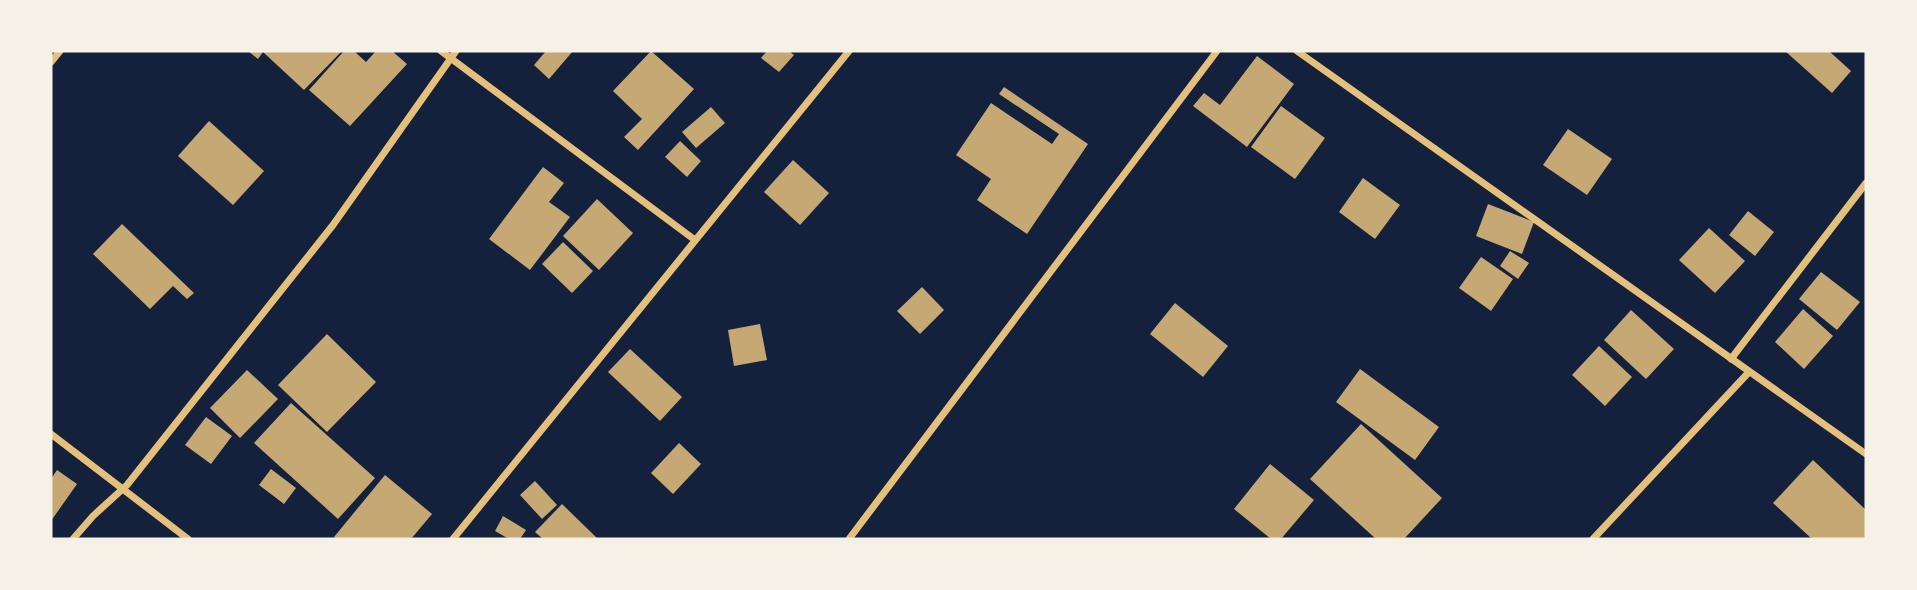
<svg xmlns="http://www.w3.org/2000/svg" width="1917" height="590" viewBox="0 0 1917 590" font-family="Rubik,sans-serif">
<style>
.building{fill:#c6a872}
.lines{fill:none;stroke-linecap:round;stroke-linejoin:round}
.minor{stroke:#e5c07b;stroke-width:7}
</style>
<rect width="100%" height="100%" fill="#14213d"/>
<g class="building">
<polygon points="248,51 342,51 304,90 263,52 258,59"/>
<polygon points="344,51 354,51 366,62 376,51 392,51 407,64 350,126 309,90"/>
<polygon points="546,51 573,51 549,79 534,65"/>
<polygon points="651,51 694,89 638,150 624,137 642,119 613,91"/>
<polygon points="767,51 789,51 794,55 779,72 761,58"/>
<polygon points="1785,51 1829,51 1851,71 1832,93"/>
<polygon points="1257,56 1294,84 1247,147 1193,106 1204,93 1220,105"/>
<polygon points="1004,87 1088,144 1027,234 977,200 991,179 956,155 991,103 1052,144 1059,134 999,94"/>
<polygon points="1281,106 1325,138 1295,179 1251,147"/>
<polygon points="711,107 725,123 696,148 682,132"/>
<polygon points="209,121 264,171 233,205 178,156"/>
<polygon points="1568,129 1612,159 1587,195 1543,165"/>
<polygon points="680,141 701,161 687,177 665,157"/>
<polygon points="793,160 829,193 800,225 764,192"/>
<polygon points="543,167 564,183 549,202 570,217 530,270 489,239"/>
<polygon points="1363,178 1400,205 1375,239 1339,212"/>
<polygon points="597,199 633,233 599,270 563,236"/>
<polygon points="1488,204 1534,222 1522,254 1476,236"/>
<polygon points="1748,211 1774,232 1755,256 1729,235"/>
<polygon points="122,224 194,293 187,299 173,286 150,309 93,254"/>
<polygon points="1709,228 1745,261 1715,293 1679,260"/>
<polygon points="563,242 593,271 572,293 542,264"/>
<polygon points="1510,251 1529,263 1518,279 1500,266"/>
<polygon points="1481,257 1513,279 1491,311 1459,288"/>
<polygon points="1821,272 1860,302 1837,330 1799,299"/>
<polygon points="922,287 944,310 920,334 897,311"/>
<polygon points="1175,303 1228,346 1203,377 1150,334"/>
<polygon points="1803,309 1833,336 1804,369 1775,342"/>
<polygon points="1631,310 1674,349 1646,379 1604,340"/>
<polygon points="760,324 767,360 734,366 728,330"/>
<polygon points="327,334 376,382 327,432 278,385"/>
<polygon points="1599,346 1632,377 1605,406 1572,375"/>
<polygon points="630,349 682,397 660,421 608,372"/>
<polygon points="1360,369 1439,427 1415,460 1336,402"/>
<polygon points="247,370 278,399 240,438 210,408"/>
<polygon points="291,403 375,478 338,519 254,443"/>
<polygon points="206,417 232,436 211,464 185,445"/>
<polygon points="1361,424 1442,498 1404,539 1376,539 1310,479"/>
<polygon points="679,443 701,464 673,494 651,473"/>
<polygon points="1813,460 1866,510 1866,539 1812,539 1773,503"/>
<polygon points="1270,464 1314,500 1281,539 1271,539 1234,509"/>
<polygon points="271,469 296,488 284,504 259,485"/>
<polygon points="57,470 77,484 51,521 51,479"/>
<polygon points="385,475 432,514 411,539 337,539 334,537"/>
<polygon points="535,481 557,505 542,519 520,495"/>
<polygon points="562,504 598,539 543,539 535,532"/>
<polygon points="503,516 526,530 520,539 509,539 495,531"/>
</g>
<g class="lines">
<g class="minor">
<polyline points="441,51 695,240"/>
<polyline points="1297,51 1866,454"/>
<polyline points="51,62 60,51"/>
<polyline points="1731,359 1866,183"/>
<polyline points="51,434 188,539"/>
<polyline points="73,539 93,516 127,485 333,225 456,51"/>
<polyline points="453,539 849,51"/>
<polyline points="849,539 1217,51"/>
<polyline points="1593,539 1749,372"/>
</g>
</g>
<rect width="1917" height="590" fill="none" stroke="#f6f1e7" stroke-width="105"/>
</svg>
